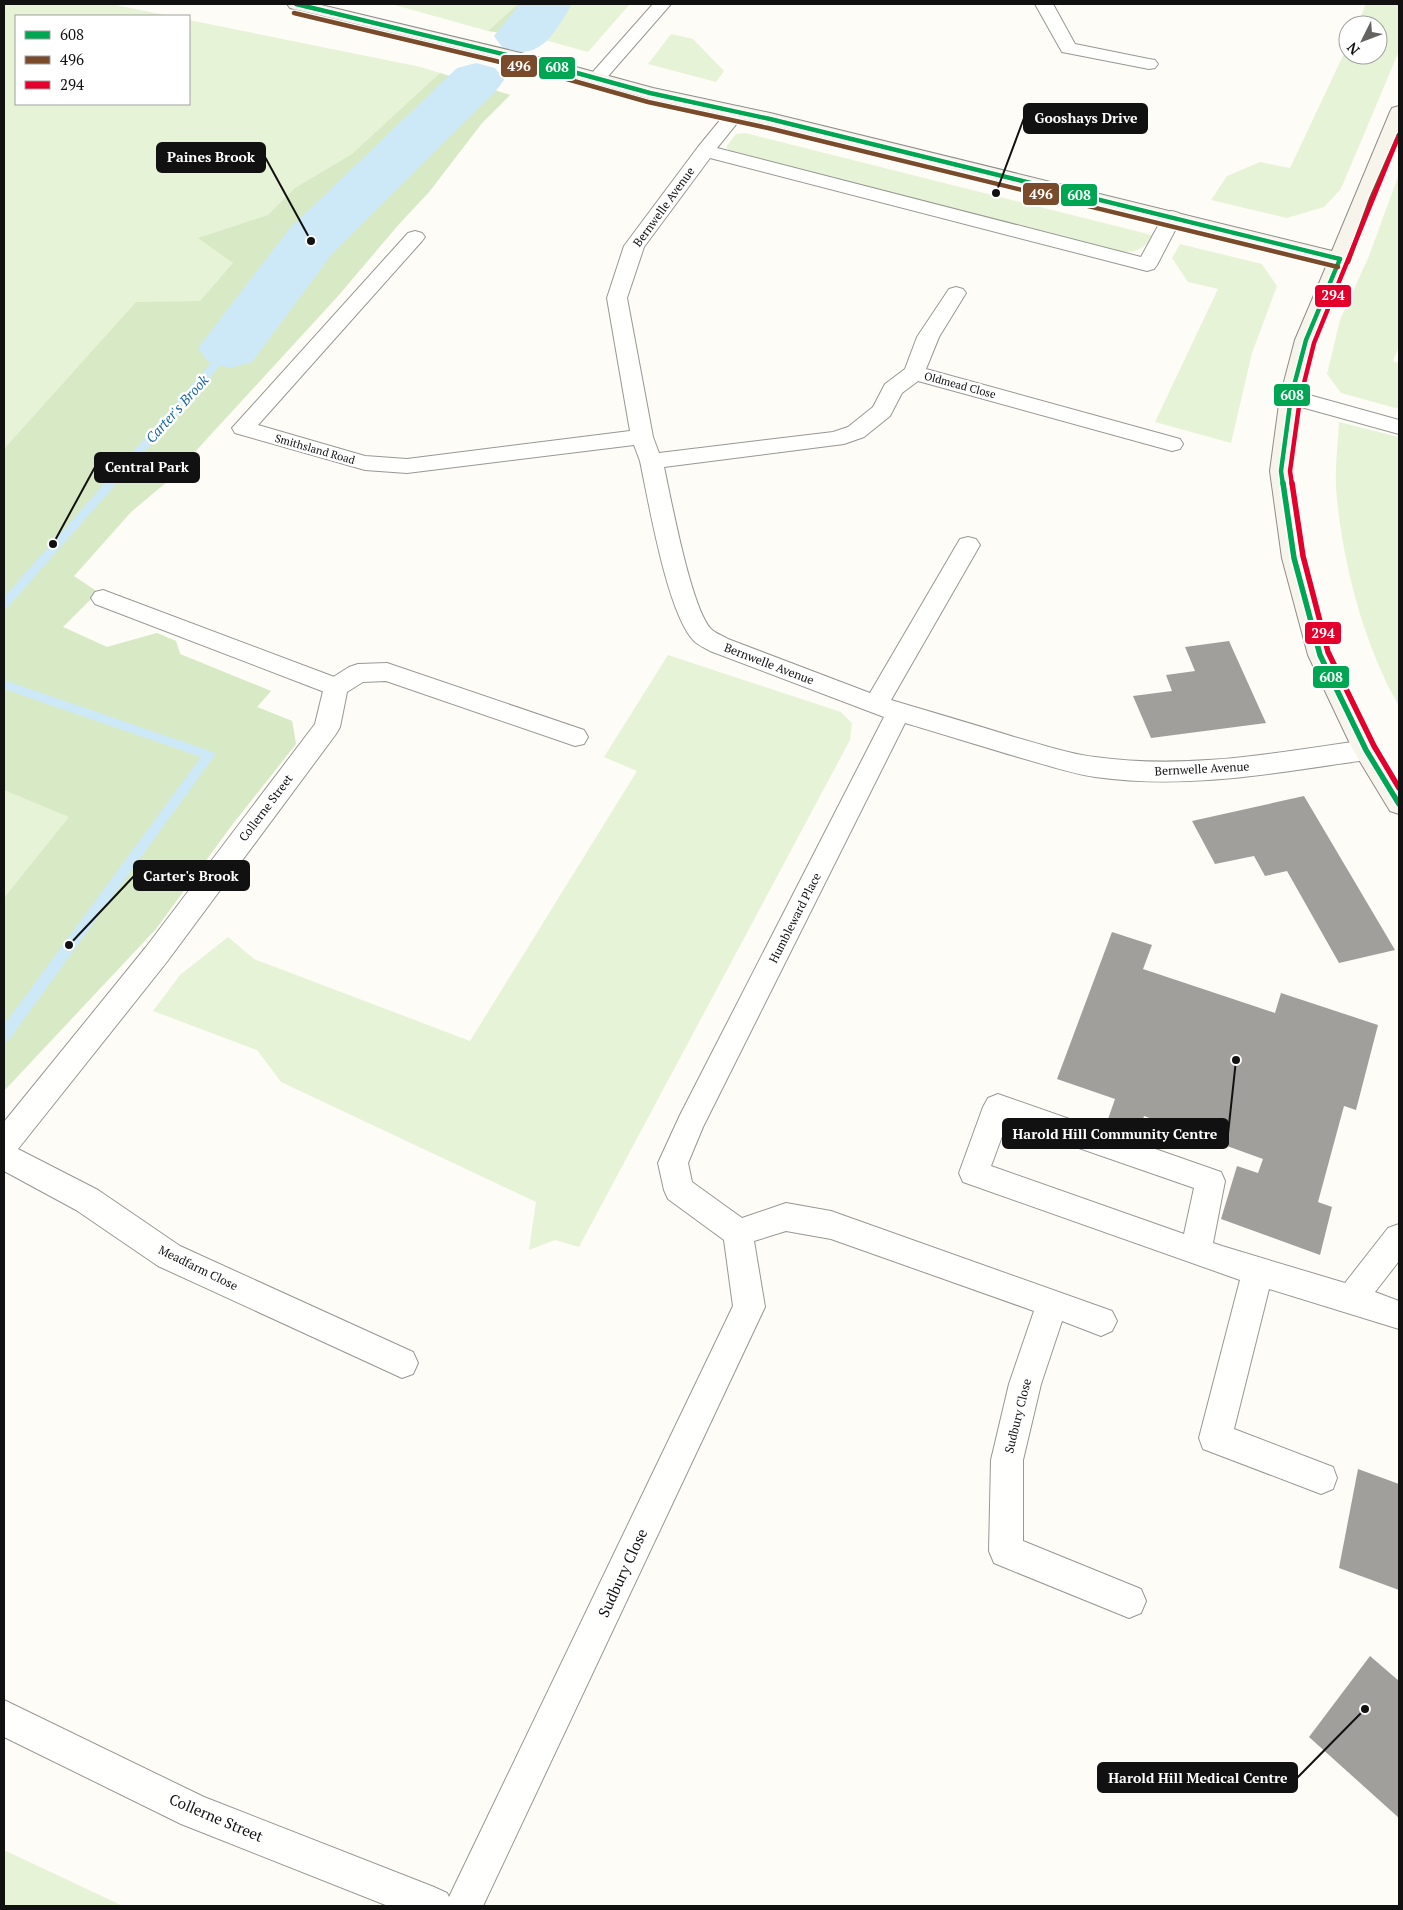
<svg xmlns="http://www.w3.org/2000/svg" width="1403" height="1910" viewBox="0 0 1403 1910" font-family="'PT Serif',serif">
<style>
.green{fill:#e7f3d7}
.forest{fill:#d8eac5}
.lines{fill:none;stroke-linecap:round;stroke-linejoin:round}
.stream{fill:#cde8f7;fill-rule:evenodd}
.river{fill:#cde8f7;fill-rule:evenodd}
.building{fill:#a19f9c}
.lane-casing{stroke:#979795;stroke-width:2}
.street-casing{stroke:#979795;stroke-width:2}
.secondary-casing{stroke:#8e8d8b;stroke-width:2}
.lane{fill:#fffffe;fill-rule:evenodd}
.street{fill:#fffffe;fill-rule:evenodd}
.secondary{fill:#f6f4eb;fill-rule:evenodd}
.bus-1-far1-casing{stroke:#fff;stroke-width:7}
.bus-1-casing{stroke:#fff;stroke-width:9}
.bus-2-casing{stroke:#fff;stroke-width:7}
.bus-3-far1-casing{stroke:#fff;stroke-width:7}
.bus-3-casing{stroke:#fff;stroke-width:9}
.bus-1-far1{stroke:#00a651;stroke-width:4.5}
.bus-1{stroke:#00a651;stroke-width:5.5}
.bus-2{stroke:#7a4b2a;stroke-width:4.5}
.bus-3-far1{stroke:#e4002b;stroke-width:4.5}
.bus-3{stroke:#e4002b;stroke-width:5.5}
.labels{text-anchor:middle;stroke-width:5;stroke-linejoin:round;paint-order:stroke}
.far-street-label{font-size:11px;fill:#111;stroke:#fff}
.street-label{font-size:12px;fill:#111;stroke:#fff}
.water-label{font-size:14px;font-style:italic;fill:#1768a6;stroke:#fff}
.near-street-label{font-size:15px;fill:#111;stroke:#fff}
.leader{fill:none;stroke:#111;stroke-width:2}
.callout-dot{fill:#111;stroke:#fff;stroke-width:2}
.callout{fill:#111;stroke:#111;stroke-width:2}
.callout-label{font-size:14px;text-anchor:middle;font-weight:bold;fill:#fff}
.line-badge{stroke:#fff;stroke-width:2}
.badge-label{font-size:14px;text-anchor:middle;font-weight:bold;fill:#fff}
</style>
<rect width="100%" height="100%" fill="#fdfcf7"/>
<g class="green">
<polygon points="4,4 111,4 170,16 16,16 16,104 189,104 189,20 421,67 510,95 482,123 429,192 399,224 338,296 169,480 131,512 74,576 63,627 107,647 157,633 176,641 180,654 271,691 257,707 292,721 296,744 232,825 4,1091"/>
<polygon points="391,4 630,4 588,52 541,39 488,31"/>
<polygon points="1366,4 1399,4 1399,51 1343,184 1340,190 1324,207 1287,218 1211,200 1227,176 1260,162 1290,168 1348,45 1348,55 1378,55 1378,25 1357,25"/>
<polygon points="671,34 693,39 724,71 716,82 648,64"/>
<path d="M745 133 1152 235C1145 249 1137 252 1122 252L730 151 726 147 736 134Z"/>
<polygon points="1399,174 1399,346 1393,361 1399,363 1399,409 1341,393 1327,374 1340,320 1369,256"/>
<polygon points="1180,244 1262,264 1277,286 1252,353 1231,443 1155,422 1218,289 1188,282 1172,258"/>
<path d="M1339 422 1399 437V706C1363 644 1341 557 1336 487 1335 465 1338 443 1339 422Z"/>
<polygon points="668,655 841,712 852,723 850,740 579,1247 555,1240 529,1250 536,1202 281,1082 257,1050 153,1011 180,975 228,937 254,959 470,1041 637,771 604,757"/>
<polygon points="4,1850 123,1906 4,1906"/>
</g>
<g class="forest">
<polygon points="518,4 565,4 541,39 488,31"/>
<polygon points="440,73 510,95 482,123 429,192 399,224 338,296 169,480 131,512 74,576 98,592 63,627 107,647 157,633 176,641 180,654 271,691 257,707 292,721 296,744 232,825 156,929 4,1091 4,898 69,817 4,790 4,449 136,302 200,301 233,263 198,238 268,215 295,188 352,154"/>
</g>
<g class="lines">
<g class="stream">
<polygon points="230,345 235,348 234,350 8,607 4,608 4,597 226,346"/>
<polygon points="4,680 213,752 215,755 9,1040 4,1042 4,1025 201,757 4,689"/>
</g>
<g class="river">
<path d="M520 4H572C560 23 548 51 522 52 516 52 508 49 502 47L494 36Z"/>
<polygon points="476,63 495,68 504,80 495,92 332,254 252,362 230,368 208,362 198,348 290,228 457,68"/>
</g>
</g>
<g class="building">
<polygon points="1229,641 1266,723 1151,738 1133,696 1172,691 1166,675 1195,671 1185,647"/>
<polygon points="1304,796 1395,950 1339,963 1287,871 1265,876 1254,856 1215,864 1192,821"/>
<polygon points="1112,932 1152,945 1143,969 1275,1013 1281,993 1378,1025 1356,1110 1344,1106 1318,1202 1332,1207 1320,1255 1221,1219 1237,1166 1258,1173 1263,1159 1144,1116 1138,1134 1107,1122 1115,1099 1057,1079"/>
<polygon points="1358,1469 1399,1484 1399,1590 1339,1568"/>
<polygon points="1370,1656 1399,1681 1399,1818 1309,1737"/>
</g>
<g class="lines">
<defs>
<g id="lane">
<polygon points="1035,4 1053,4 1075,44 1149,59 1155,60 1158,64 1155,68 1149,69 1062,52"/>
<polygon points="103,590 345,681 348,687 345,693 336,696 327,693 95,604 91,598 95,592"/>
<path d="M998 1094 1221 1172 1225 1181 1213 1243 1222 1246 1345 1283 1388 1228 1399 1224V1261L1375 1292 1399 1301V1329L1269 1289 1234 1429 1333 1467 1337 1478 1333 1489 1321 1494 1203 1449 1199 1438 1240 1280 963 1182 959 1173 983 1107 988 1098ZM1007 1123 1194 1188 1184 1234 991 1166Z"/>
</g>
<g id="street">
<polygon points="653,4 671,4 603,82 597,84 591,82 588,78 591,74"/>
<path d="M737 106 744 108 746 112 717 148 1141 257 1165 213 1172 211 1179 213 1182 217 1157 265 1154 269 1147 271 710 158 644 247 627 298 653 437 659 453 833 432 848 427 873 407 885 384 905 369 917 337 949 289 956 287 963 289 966 293 939 337 926 369 1180 439 1183 444 1180 449 1172 451 918 381 902 393 890 416 864 437 844 444 664 467C671 499 691 608 711 629 715 633 723 636 728 639L870 693 960 539 968 537 976 539 980 545 891 700C931 712 973 724 1014 737 1041 744 1068 754 1095 757 1188 770 1274 753 1366 740L1375 743 1379 750 1375 757 1366 760C1274 773 1188 790 1095 777 1069 773 1043 764 1018 757 980 746 943 734 905 723L703 1127 688 1163 692 1182 742 1218 786 1203 831 1211 1112 1311 1117 1321 1112 1331 1101 1336 1062 1321 1041 1384 1023 1460V1541L1141 1589 1146 1601 1141 1613 1129 1618 1006 1568 994 1563 989 1551 991 1460 1009 1384 1034 1311 831 1239 786 1231 754 1241 765 1307 483 1906H388L181 1824 4 1737V1700L204 1797 434 1887 447 1893 449 1897 733 1306 724 1240 668 1199 664 1190 658 1163 680 1115 884 717 710 651C705 648 698 645 694 641 667 613 649 503 640 461L634 445 407 473 365 470 235 433 232 428 408 233 415 231 422 233 425 237 422 241 258 425 365 456 407 459 630 431 607 298 624 246 698 147 730 108Z"/>
<polygon points="1291,390 1399,420 1399,434 1283,402 1280,397 1283,392"/>
<polygon points="387,663 584,730 588,737 584,744 575,746 386,681 363,682 347,692 340,727 336,734 166,963 18,1149 98,1190 180,1246 413,1352 418,1363 413,1374 402,1378 158,1266 76,1210 4,1171 4,1122 146,947 315,724 324,687 327,681 349,667 358,664"/>
</g>
<polygon id="secondary" points="287,4 317,4 550,60 653,88 770,113 1332,251 1390,112 1392,108 1399,106 1399,135 1317,340 1302,397 1292,471 1306,558 1332,655 1377,746 1399,783 1399,814 1390,811 1353,750 1308,655 1282,558 1270,471 1280,397 1295,340 1328,262 770,125 650,99 539,68 290,8"/>
</defs>
<use href="#lane" class="lane-casing"/>
<use href="#street" class="street-casing"/>
<use href="#secondary" class="secondary-casing"/>
<use href="#lane" class="lane"/>
<use href="#street" class="street"/>
<use href="#secondary" class="secondary"/>
<defs>
<g id="bus-1-far1">
<polyline points="296,4 544,64 650,93 770,119 1340,259"/>
<polyline points="1283,485 1281,471 1291,397 1306,340 1340,259"/>
</g>
<polyline id="bus-1" points="1283,483 1294,558 1320,655 1366,750 1399,804"/>
<g id="bus-2">
<polyline points="294,13 542,72 648,102 768,128 1338,267"/>
<polyline points="1348,262 1371,199 1399,135"/>
</g>
<polyline id="bus-3-far1" points="1292,485 1290,471 1300,399 1314,343 1399,135"/>
<polyline id="bus-3" points="1292,483 1303,556 1328,652 1374,746 1399,788"/>
</defs>
<use href="#bus-1-far1" class="bus-1-far1-casing"/>
<use href="#bus-1" class="bus-1-casing"/>
<use href="#bus-2" class="bus-2-casing"/>
<use href="#bus-3-far1" class="bus-3-far1-casing"/>
<use href="#bus-3" class="bus-3-casing"/>
<use href="#bus-1-far1" class="bus-1-far1"/>
<use href="#bus-1" class="bus-1"/>
<use href="#bus-2" class="bus-2"/>
<use href="#bus-3-far1" class="bus-3-far1"/>
<use href="#bus-3" class="bus-3"/>
</g>
<g class="labels">
<g class="far-street-label">
<text transform="translate(960 385) rotate(15)" y="4">Oldmead Close</text>
<text transform="translate(315 449) rotate(16)" y="4">Smithsland Road</text>
</g>
<g class="street-label">
<text transform="translate(664 207) rotate(-54)" y="4">Bernwelle Avenue</text>
<text transform="translate(769 664) rotate(21)" y="4">Bernwelle Avenue</text>
<text transform="translate(1202 769) rotate(-3)" y="4">Bernwelle Avenue</text>
<text transform="translate(266 808) rotate(-53)" y="4">Collerne Street</text>
<text transform="translate(795 918) rotate(-63)" y="4">Humbleward Place</text>
<text transform="translate(198 1268) rotate(26)" y="4">Meadfarm Close</text>
<text transform="translate(1018 1416) rotate(-76)" y="4">Sudbury Close</text>
</g>
<g class="water-label">
<text transform="translate(177 409) rotate(-48)" y="5">Carter's Brook</text>
</g>
<g class="near-street-label">
<text transform="translate(623 1573) rotate(-65)" y="5">Sudbury Close</text>
<text transform="translate(216 1818) rotate(23)" y="5">Collerne Street</text>
</g>
</g>
<path class="leader" d="M996 193L1024 118M311 241L265 157M53 544L95 467M69 945L134 876M1236 1060L1228 1134M1365 1709L1297 1778"/>
<g class="callout-dot">
<circle cx="996" cy="193" r="5"/>
<circle cx="311" cy="241" r="5"/>
<circle cx="53" cy="544" r="5"/>
<circle cx="69" cy="945" r="5"/>
<circle cx="1236" cy="1060" r="5"/>
<circle cx="1365" cy="1709" r="5"/>
</g>
<g class="callout">
<rect x="1024" y="104" width="123" height="29" rx="5"/>
<rect x="157" y="143" width="108" height="29" rx="5"/>
<rect x="95" y="453" width="104" height="29" rx="5"/>
<rect x="134" y="861" width="115" height="29" rx="5"/>
<rect x="1003" y="1119" width="225" height="29" rx="5"/>
<rect x="1098" y="1763" width="199" height="29" rx="5"/>
</g>
<g class="callout-label">
<text x="1086" y="123">Gooshays Drive</text>
<text x="211" y="162">Paines Brook</text>
<text x="147" y="472">Central Park</text>
<text x="191" y="881">Carter's Brook</text>
<text x="1115" y="1139">Harold Hill Community Centre</text>
<text x="1198" y="1783">Harold Hill Medical Centre</text>
</g>
<g class="line-badge">
<rect x="500" y="54" width="38" height="24" rx="5" fill="#7a4b2a"/>
<rect x="538" y="56" width="38" height="24" rx="5" fill="#00a651"/>
<rect x="1022" y="182" width="38" height="24" rx="5" fill="#7a4b2a"/>
<rect x="1060" y="183" width="38" height="24" rx="5" fill="#00a651"/>
<rect x="1314" y="284" width="38" height="24" rx="5" fill="#e4002b"/>
<rect x="1273" y="383" width="38" height="24" rx="5" fill="#00a651"/>
<rect x="1304" y="621" width="38" height="24" rx="5" fill="#e4002b"/>
<rect x="1312" y="665" width="38" height="24" rx="5" fill="#00a651"/>
</g>
<g class="badge-label">
<text x="519" y="71">496</text>
<text x="557" y="72">608</text>
<text x="1041" y="199">496</text>
<text x="1079" y="200">608</text>
<text x="1333" y="300">294</text>
<text x="1292" y="400">608</text>
<text x="1323" y="638">294</text>
<text x="1331" y="682">608</text>
</g>
<rect width="1403" height="1910" fill="none" stroke="#111111" stroke-width="10"/>
<rect x="15" y="15" width="175" height="90" fill="#ffffff" stroke="#a0a0a0"/>
<rect x="25" y="31" width="25" height="8" fill="#00a651" stroke="#a0a0a0"/>
<text x="60" y="40" font-size="15" fill="#111111">608</text>
<rect x="25" y="56" width="25" height="8" fill="#7a4b2a" stroke="#a0a0a0"/>
<text x="60" y="65" font-size="15" fill="#111111">496</text>
<rect x="25" y="81" width="25" height="8" fill="#e4002b" stroke="#a0a0a0"/>
<text x="60" y="90" font-size="15" fill="#111111">294</text>
<g transform="translate(1363 40) rotate(228)"><circle r="24" fill="#ffffff" stroke="#a0a0a0"/>
<path d="M0-4L9 19L0 12L-9 19Z" fill="#646362"/>
<text y="-8" font-size="14" font-weight="bold" text-anchor="middle" fill="#111111">N</text>
</g>
</svg>
